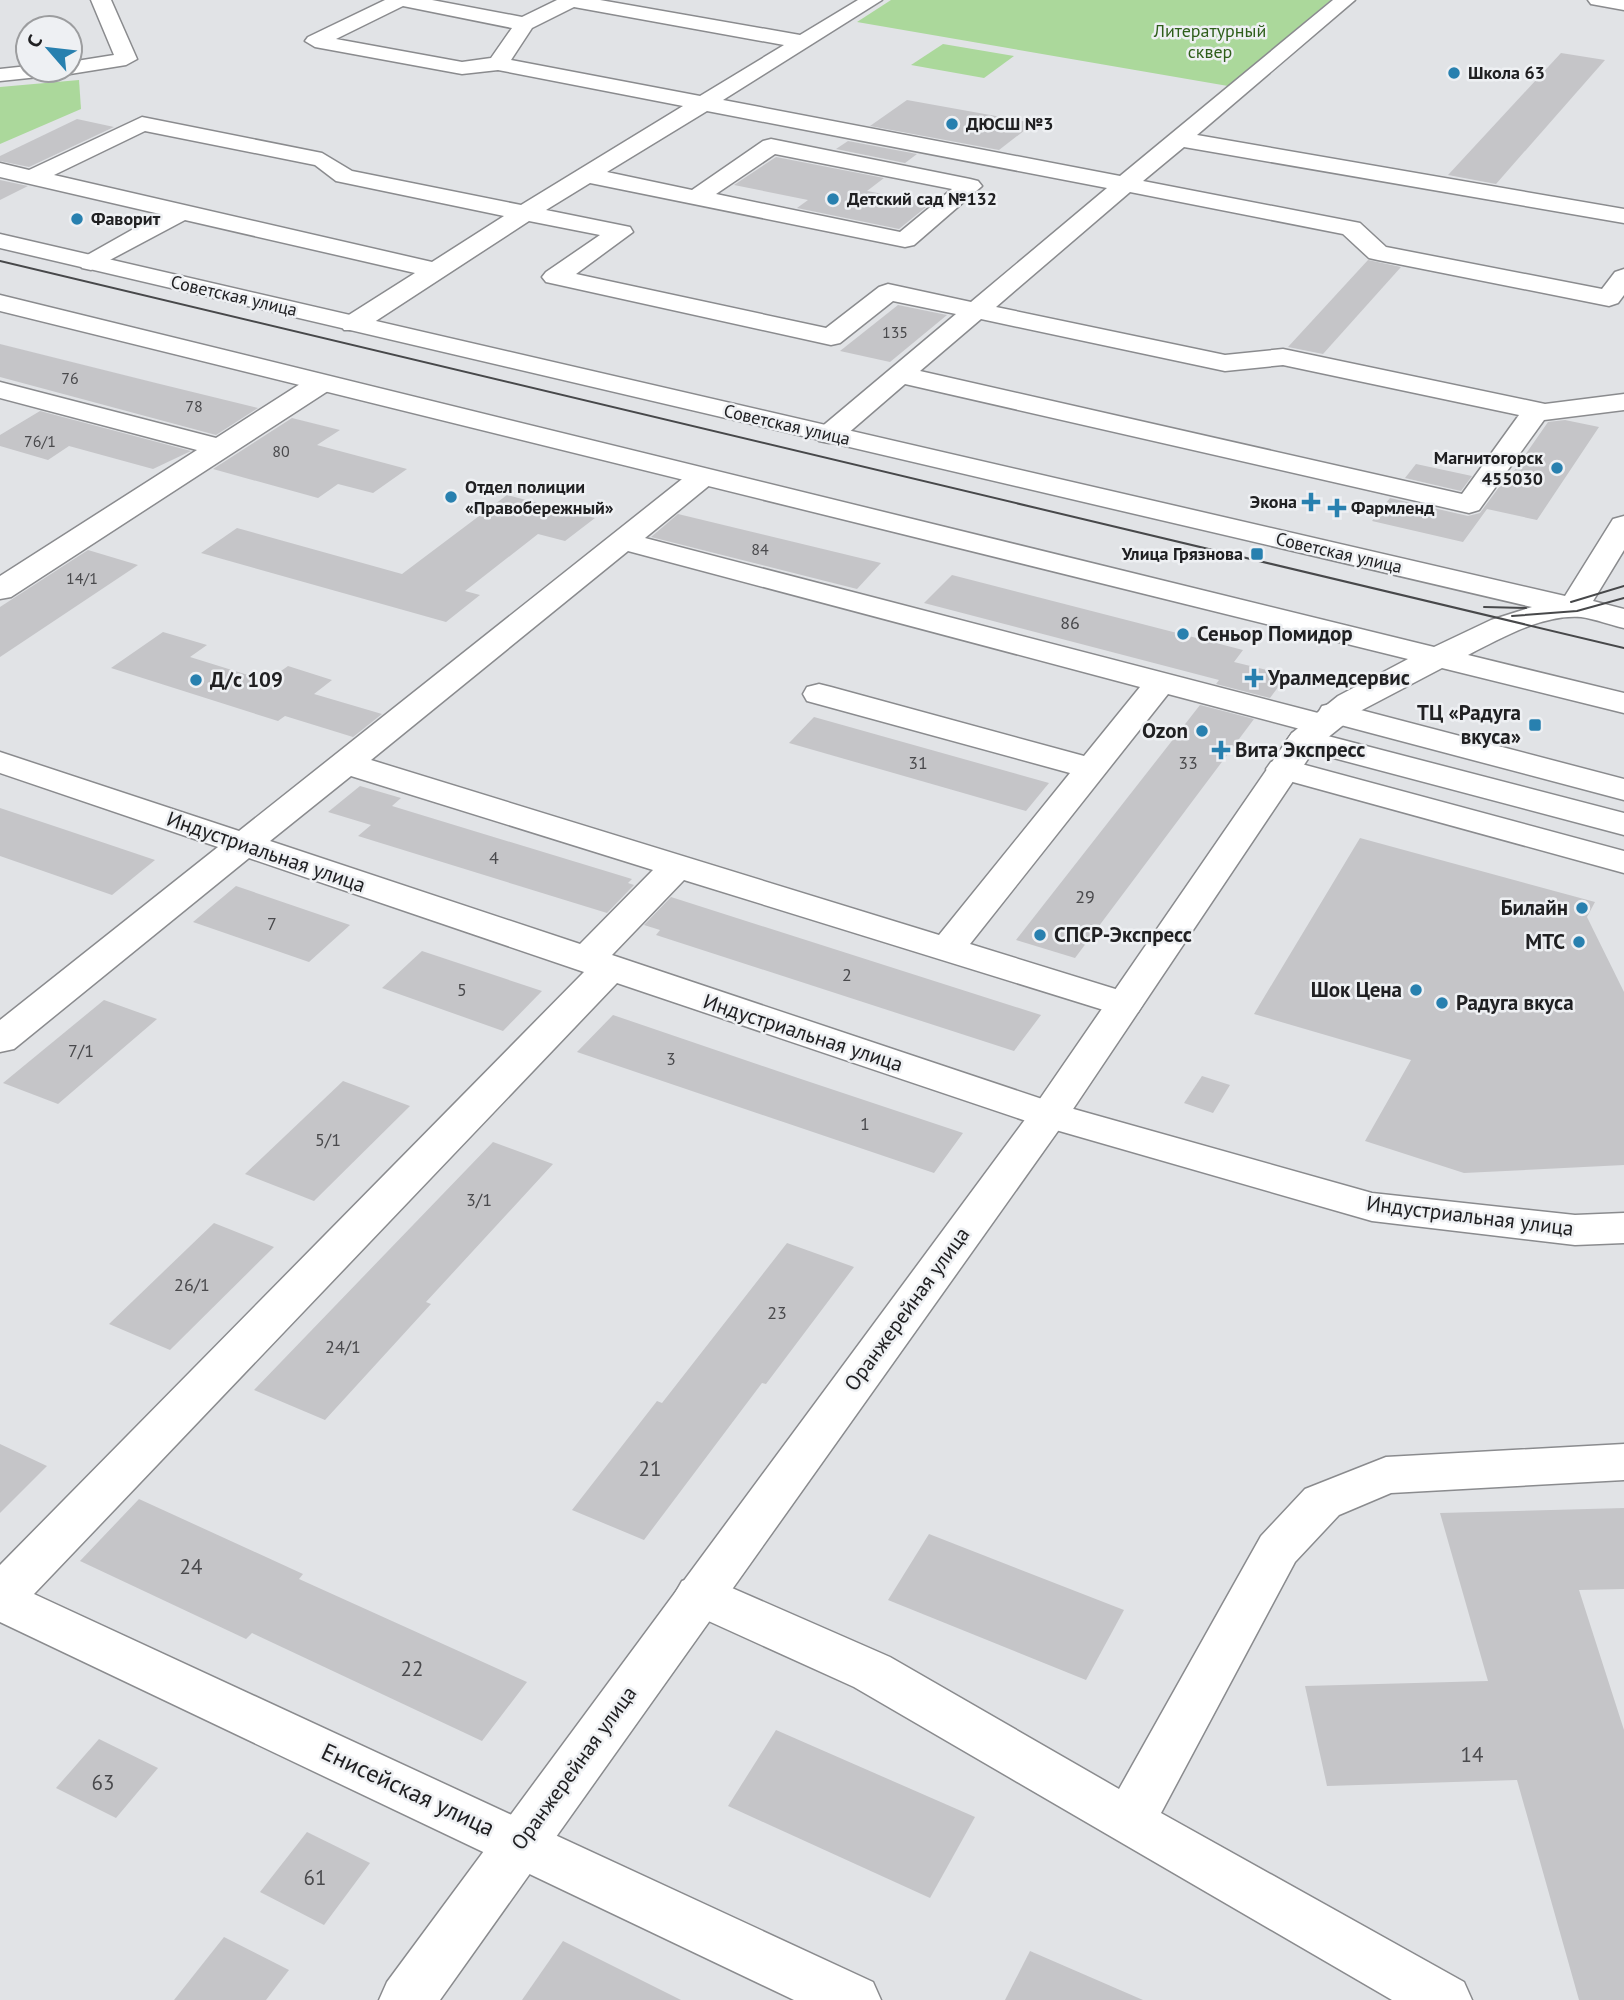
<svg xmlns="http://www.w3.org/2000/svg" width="1624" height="2000" viewBox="0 0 1624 2000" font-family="'PT Sans',sans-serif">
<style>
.green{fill:#abd89b}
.building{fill:#c5c5c8}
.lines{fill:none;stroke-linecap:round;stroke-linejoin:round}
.minor-casing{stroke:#8a8b8e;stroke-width:3}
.major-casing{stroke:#8a8b8e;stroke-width:3}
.minor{fill:#fff;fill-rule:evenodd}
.major{fill:#fff;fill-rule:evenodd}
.tram{stroke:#47484a;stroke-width:2}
.poi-dot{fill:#2880af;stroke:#eef0f3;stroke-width:2.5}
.labels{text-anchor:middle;stroke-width:5;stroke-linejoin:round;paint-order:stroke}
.far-number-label{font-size:16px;fill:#49494c}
.far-park-label{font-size:18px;fill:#2e5e1a;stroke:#eef0f3}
.far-poi-label{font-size:18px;font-weight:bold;fill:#202022;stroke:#eef0f3;text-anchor:start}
.far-street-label{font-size:18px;fill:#202022;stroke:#eef0f3}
.number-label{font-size:18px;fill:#49494c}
.poi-label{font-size:21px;font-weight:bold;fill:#202022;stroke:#eef0f3;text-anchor:start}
.street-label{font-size:21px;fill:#202022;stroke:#eef0f3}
.near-number-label{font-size:21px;fill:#49494c}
.near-street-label{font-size:24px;fill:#202022;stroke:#eef0f3}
</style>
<rect width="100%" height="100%" fill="#e1e3e6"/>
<g class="green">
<polygon points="891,0 1331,0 1228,86 857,22"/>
<polygon points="943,44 1014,56 984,78 911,65"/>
<polygon points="79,80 81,109 0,144 0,87"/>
</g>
<g class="building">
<polygon points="1561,53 1605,60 1496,184 1448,175"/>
<polygon points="907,100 1034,123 999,150 870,126"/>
<polygon points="77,119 114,127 29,167 0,161 0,156"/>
<polygon points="848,141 917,154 905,163 836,149"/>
<polygon points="776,157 884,178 867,191 931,203 899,229 797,208 808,200 734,185"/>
<polygon points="0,180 28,186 0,200"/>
<polygon points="1368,260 1401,267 1323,354 1288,347"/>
<polygon points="898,305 947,315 890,362 840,351"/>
<polygon points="0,344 160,384 258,408 216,435 0,377"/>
<polygon points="40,411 191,451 153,469 69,446 48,460 0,446 0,435"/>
<polygon points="292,418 340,430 317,445 407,469 373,493 338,484 318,498 213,469"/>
<polygon points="1565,420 1599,427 1537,520 1487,509 1463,542 1372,521 1390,498 1468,516 1480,513 1502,483 1505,484 1548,422"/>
<polygon points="1416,464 1472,476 1461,491 1405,478"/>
<polygon points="507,495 595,518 565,541 538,534 465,591 480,595 446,622 201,553 237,528 402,574"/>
<polygon points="678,514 881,563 857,589 651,537"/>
<polygon points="88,550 138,565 0,657 0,607"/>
<polygon points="952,575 1243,650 1234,662 1287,675 1270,698 1216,684 1219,680 924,603"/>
<polygon points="163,632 207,645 190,657 267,681 288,666 332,680 314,694 382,714 353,737 285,716 278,721 111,668"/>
<polygon points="1200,705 1254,719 1075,958 1016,940"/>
<polygon points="814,717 1049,783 1026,811 789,743"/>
<polygon points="360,786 401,798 392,806 632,879 628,883 634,885 607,913 358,836 371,825 328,812"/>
<polygon points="0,808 60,828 155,860 112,895 0,856"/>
<polygon points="1360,838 1595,902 1587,917 1624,992 1624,1165 1464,1173 1365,1141 1411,1060 1254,1014"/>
<polygon points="236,886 350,925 309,962 193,922"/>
<polygon points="671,897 1041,1015 1014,1051 656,935 660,930 644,925"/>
<polygon points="422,951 542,991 503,1031 382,988"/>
<polygon points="104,1000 157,1019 58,1104 3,1083"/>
<polygon points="613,1015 798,1078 963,1133 934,1173 577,1052"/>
<polygon points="1202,1076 1230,1085 1213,1113 1184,1103"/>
<polygon points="343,1081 410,1106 314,1201 245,1174"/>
<polygon points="493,1142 553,1164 426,1302 431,1304 325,1420 254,1390"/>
<polygon points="214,1223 274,1247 170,1350 109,1324"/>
<polygon points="787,1243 854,1267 766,1384 762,1383 644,1540 572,1510 657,1401 662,1403"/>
<polygon points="0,1444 47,1466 0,1513"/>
<polygon points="139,1499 303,1574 299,1579 527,1682 482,1741 252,1633 246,1639 80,1561"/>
<polygon points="1624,1508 1624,1589 1579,1590 1624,1730 1624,2000 1579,2000 1517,1780 1327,1786 1305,1686 1488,1681 1440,1513"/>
<polygon points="929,1534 1124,1610 1086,1680 888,1600"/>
<polygon points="776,1730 975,1817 930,1898 728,1806"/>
<polygon points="99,1739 158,1768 116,1818 56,1788"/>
<polygon points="307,1832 370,1863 324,1925 260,1892"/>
<polygon points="224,1937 289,1970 266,2000 174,2000"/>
<polygon points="563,1941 681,2000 522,2000"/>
<polygon points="1030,1951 1143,2000 1005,2000"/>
</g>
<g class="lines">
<defs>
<g id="minor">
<polygon points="91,0 111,0 137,59 126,65 70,74 62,73 61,70 70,70 70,62 114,55"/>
<path d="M385 0H432L522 17 557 0H600L800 35 858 0H882L723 100 1120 176 1333 0H1355L1197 135 1624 209V223L1184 147 1143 181 1360 223 1386 247 1602 289 1615 272 1624 269V295L1618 303 1609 306 1378 260 1369 258 1343 234 1130 192 996 307 1225 355 1283 349 1545 404 1624 394V410L1544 420 1479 510 1469 513 905 384 839 441 829 443 819 441 815 435 819 429 956 314 893 301 840 343 831 345 546 282 542 277 546 272 600 235 529 221 362 330H344L340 324 344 318 415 273 185 220 91 270 82 268 79 263 82 258 160 214 0 177V163L29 170 142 117 322 153 352 171 521 205 683 106 498 70 462 74 315 47 305 41 308 37ZM403 6 512 28 491 58 462 62 336 39ZM574 7 784 45 700 96 511 60 532 28ZM707 111 1107 188 971 302 888 284 879 287 826 328 576 274 633 232 630 227 546 210 590 183 905 247 914 245 982 186 978 181 970 179 771 139 763 141 692 190 607 172ZM145 131 315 165 336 181 504 216 432 262 54 175ZM775 154 952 189 900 232 716 194ZM981 319 1225 371 1283 365 1519 415 1462 494 920 371Z"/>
<polygon points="1588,0 1624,0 1624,10 1591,4"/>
<polygon points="28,66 28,70 59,70 48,76 0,81 0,69"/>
<polygon points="321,375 331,377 335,383 331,389 11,597 0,599 0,576 197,450 0,398 0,382 216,438 311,377"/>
<path d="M701 469 711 472 715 478 711 484 645 538 1318 713 1322 706 1334 703 1624 779V800L1337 724 1332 731 1320 734 1624 813V835L1292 747 1287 740 1292 733 1304 730 1168 694 970 944 1138 996 1143 1004 1138 1012 1124 1016 1110 1012 684 880 612 955 1063 1106 1372 1193 1575 1215 1624 1213V1243L1575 1245 1372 1221 1035 1124 617 983 34 1594 873 1982 881 2000H794L0 1622V1565L584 972 249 858 14 1049 0 1052V1020L218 847 0 773V752L239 831 691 472ZM628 551 1140 687 1084 756 831 687 819 684 807 687 803 694 807 701 1070 773 939 935 371 760ZM351 776 653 870 580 944 270 841Z"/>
<polygon points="1283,759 1624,851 1624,873 1271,776 1266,769 1271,762"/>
<polygon points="1624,1444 1624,1480 1391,1493 1339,1515 1295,1562 1161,1813 1464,1982 1472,2000 1392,2000 854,1687 682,1609 674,1595 682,1581 699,1575 716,1581 890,1657 1119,1789 1261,1536 1305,1489 1386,1457"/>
</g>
<path id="major" d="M0 234 1565 596 1613 519 1624 516V550L1593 601 1624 609V628C1610 625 1596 619 1581 617 1543 614 1501 638 1468 655L1624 693V713L1442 668 1362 710 1316 747 1063 1124 440 2000H379L387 1982 1035 1106 1292 733 1338 696 1408 659 0 311V295L1434 647 1491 620 1532 607 0 248Z"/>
</defs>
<use href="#minor" class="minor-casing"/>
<use href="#major" class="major-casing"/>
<use href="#minor" class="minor"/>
<use href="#major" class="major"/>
<g class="tram">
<polyline points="0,261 1624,648"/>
<polyline points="1571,602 1624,586"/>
<polyline points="1484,607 1526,608"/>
<polyline points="1512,616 1577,611 1624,598"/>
</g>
</g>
<g class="poi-dot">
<circle cx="1454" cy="73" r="7"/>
<circle cx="952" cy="124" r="7"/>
<circle cx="833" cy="199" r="7"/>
<circle cx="77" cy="219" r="7"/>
<circle cx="1557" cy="468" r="7"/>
<circle cx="451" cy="497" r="7"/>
<path d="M1307.5 491.5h7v7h7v7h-7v7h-7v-7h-7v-7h7z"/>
<path d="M1333.5 497.5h7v7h7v7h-7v7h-7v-7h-7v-7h7z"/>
<rect x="1250" y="547" width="14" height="14" rx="3.5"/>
<circle cx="1183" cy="634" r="7"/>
<path d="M1250.5 667.5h7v7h7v7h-7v7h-7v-7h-7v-7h7z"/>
<circle cx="196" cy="680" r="7"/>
<rect x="1528" y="718" width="14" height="14" rx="3.5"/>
<circle cx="1202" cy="731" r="7"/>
<path d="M1217.5 739.5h7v7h7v7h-7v7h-7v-7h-7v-7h7z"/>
<circle cx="1582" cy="908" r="7"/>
<circle cx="1040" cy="935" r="7"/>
<circle cx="1579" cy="942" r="7"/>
<circle cx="1416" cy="990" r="7"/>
<circle cx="1442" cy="1003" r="7"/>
</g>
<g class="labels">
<g class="far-number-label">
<text x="895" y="338">135</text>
<text x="70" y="384">76</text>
<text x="194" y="412">78</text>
<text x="40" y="447">76/1</text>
<text x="281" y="457">80</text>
<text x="760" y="555">84</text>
<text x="82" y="584">14/1</text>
</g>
<g class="far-park-label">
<text x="1210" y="37">Литературный<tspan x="1210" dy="21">сквер</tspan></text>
</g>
<g class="far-poi-label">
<text x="1468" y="79">Школа 63</text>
<text x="966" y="130">ДЮСШ №3</text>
<text x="847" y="205">Детский сад №132</text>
<text x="91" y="225">Фаворит</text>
<text x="1543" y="464" text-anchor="end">Магнитогорск<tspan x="1543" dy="21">455030</tspan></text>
<text x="465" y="493">Отдел полиции<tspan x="465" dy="21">«Правобережный»</tspan></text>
<text x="1297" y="508" text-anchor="end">Экона</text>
<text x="1351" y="514">Фармленд</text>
<text x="1243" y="560" text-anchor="end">Улица Грязнова</text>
</g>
<g class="far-street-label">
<text transform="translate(234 296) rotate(13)" y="6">Советская улица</text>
<text transform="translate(787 425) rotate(13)" y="6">Советская улица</text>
<text transform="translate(1339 553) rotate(13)" y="6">Советская улица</text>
</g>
<g class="number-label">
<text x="1070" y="629">86</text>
<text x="918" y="769">31</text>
<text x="1188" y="769">33</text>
<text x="494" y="864">4</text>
<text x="1085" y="903">29</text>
<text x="272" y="930">7</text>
<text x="847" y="981">2</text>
<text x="462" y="996">5</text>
<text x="81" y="1057">7/1</text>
<text x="671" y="1065">3</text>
<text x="865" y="1130">1</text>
<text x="328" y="1146">5/1</text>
<text x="479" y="1206">3/1</text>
<text x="192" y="1291">26/1</text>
<text x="777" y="1319">23</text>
<text x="343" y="1353">24/1</text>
</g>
<g class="poi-label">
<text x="1197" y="641">Сеньор Помидор</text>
<text x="1268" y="685">Уралмедсервис</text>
<text x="210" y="687">Д/с 109</text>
<text x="1521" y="720" text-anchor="end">ТЦ «Радуга<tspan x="1521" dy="24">вкуса»</tspan></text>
<text x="1188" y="738" text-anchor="end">Ozon</text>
<text x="1235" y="757">Вита Экспресс</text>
<text x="1568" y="915" text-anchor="end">Билайн</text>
<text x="1054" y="942">СПСР-Экспресс</text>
<text x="1565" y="949" text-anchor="end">МТС</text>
<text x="1402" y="997" text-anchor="end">Шок Цена</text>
<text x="1456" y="1010">Радуга вкуса</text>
</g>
<g class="street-label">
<text transform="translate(266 852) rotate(19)" y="7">Индустриальная улица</text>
<text transform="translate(803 1033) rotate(18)" y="7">Индустриальная улица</text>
<text transform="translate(1470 1216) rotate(7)" y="7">Индустриальная улица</text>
<text transform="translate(907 1309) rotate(-54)" y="7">Оранжерейная улица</text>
<text transform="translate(574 1768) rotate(-54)" y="7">Оранжерейная улица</text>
</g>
<g class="near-number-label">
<text x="650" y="1476">21</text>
<text x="191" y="1574">24</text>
<text x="412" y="1676">22</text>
<text x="1472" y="1762">14</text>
<text x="103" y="1790">63</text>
<text x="315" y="1885">61</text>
</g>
<g class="near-street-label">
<text transform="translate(408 1790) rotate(25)" y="8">Енисейская улица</text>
</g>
</g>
<g transform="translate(49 49) rotate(298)"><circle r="33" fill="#eef0f3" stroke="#9c9d9f" stroke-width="2"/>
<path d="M0-5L12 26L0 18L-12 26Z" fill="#2880af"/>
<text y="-10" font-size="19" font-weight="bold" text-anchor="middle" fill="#202022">С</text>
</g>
</svg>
